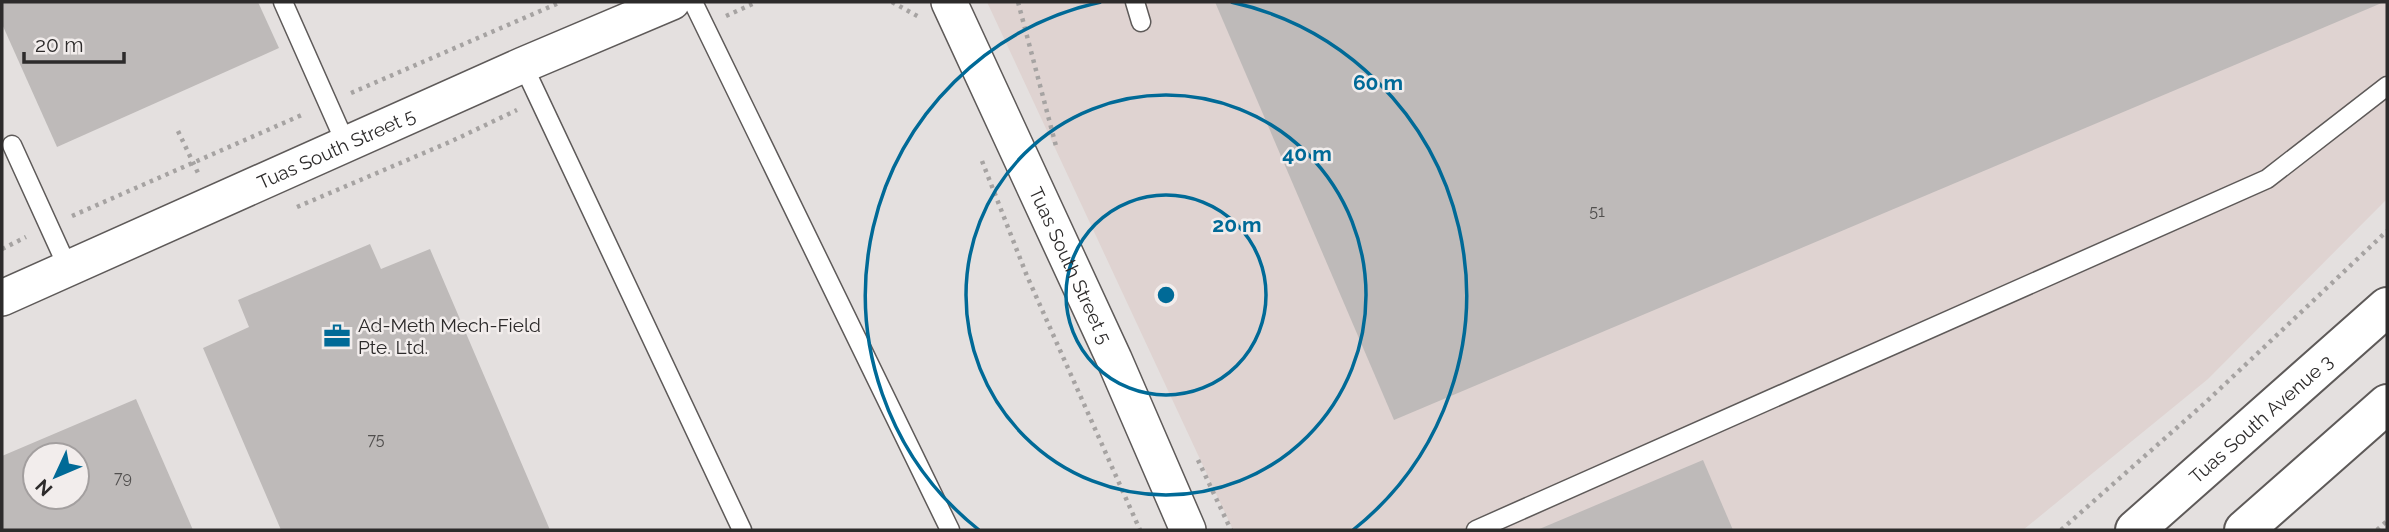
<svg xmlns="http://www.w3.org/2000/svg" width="2389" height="532" viewBox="0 0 2389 532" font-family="Raleway,sans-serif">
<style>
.built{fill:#dfd3d1}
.building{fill:#bebab9;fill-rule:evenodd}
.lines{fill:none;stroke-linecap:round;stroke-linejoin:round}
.service-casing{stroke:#5e5a59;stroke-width:21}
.minor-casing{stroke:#5e5a59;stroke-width:38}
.primary-casing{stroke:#5e5a59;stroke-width:42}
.path{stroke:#a6a3a2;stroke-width:4.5;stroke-dasharray:3.5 5;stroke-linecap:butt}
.service{stroke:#fff;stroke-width:18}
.minor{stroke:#fff;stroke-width:35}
.primary{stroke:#fff;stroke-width:38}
.ring{fill:none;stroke:#006a97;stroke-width:3.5}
.labels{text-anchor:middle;stroke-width:5;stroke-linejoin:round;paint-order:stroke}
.number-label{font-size:16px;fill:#514f4e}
.street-label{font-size:19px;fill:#2d2b2b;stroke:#f2edec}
.poi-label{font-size:19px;fill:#2d2b2b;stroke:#f2edec;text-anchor:start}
.centre{fill:#006a97;stroke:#f2edec;stroke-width:3.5}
.ring-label{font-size:21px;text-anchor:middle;font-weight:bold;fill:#006a97;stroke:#f2edec;stroke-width:5;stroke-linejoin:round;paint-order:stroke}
</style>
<rect width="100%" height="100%" fill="#e4e0df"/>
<polygon class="built" points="987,2 2387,2 2387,199 2208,379 2023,530 1233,530"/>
<g class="building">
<polygon points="2,2 258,2 279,48 57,147 2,24"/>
<polygon points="1215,2 2384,2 1394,420"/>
<polygon points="370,244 381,269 430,249 550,530 281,530 203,348 249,327 238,300"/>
<path d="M136 399 193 530H2V456ZM35 455H77V497H35Z"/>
<polygon points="1703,460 1733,530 1537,530"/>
</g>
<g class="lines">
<defs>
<g id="service">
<polyline points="283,2 346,144"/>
<polyline points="693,2 950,530"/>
<polyline points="1135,2 1141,22"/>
<polyline points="523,65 742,530"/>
<polyline points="12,145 68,268"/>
<polyline points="1476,530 2267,179 2387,86"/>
</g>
<g id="minor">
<path id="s1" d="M949 2 1114 359 1188 530"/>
<path id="s2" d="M2 298 523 65 672 2"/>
</g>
<g id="primary">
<path id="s3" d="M2135 530 2387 307"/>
<polyline points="2244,530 2387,404"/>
</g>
</defs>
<use href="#service" class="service-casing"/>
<use href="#minor" class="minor-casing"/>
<use href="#primary" class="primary-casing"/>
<g class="path">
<polyline points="892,2 919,17"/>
<polyline points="1018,2 1056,146"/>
<polyline points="726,16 757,2"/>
<polyline points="351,93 561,2"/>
<polyline points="178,131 199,175"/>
<polyline points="982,161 1027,276 1140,530"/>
<polyline points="297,207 452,141 517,110"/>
<polyline points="72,216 304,114"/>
<polyline points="2,249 26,237"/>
<polyline points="1198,460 1231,530"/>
<polyline points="2061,530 2206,402 2387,231"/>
<polyline points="2377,530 2387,521"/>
</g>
<use href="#service" class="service"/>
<use href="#minor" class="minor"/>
<use href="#primary" class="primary"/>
</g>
<g class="ring">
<circle cx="1166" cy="295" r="100"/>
<circle cx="1166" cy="295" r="200"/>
<path d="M979 530A300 300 0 0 1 1101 2M1231 2A300 300 0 0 1 1353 530"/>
</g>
<defs>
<symbol id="office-bare" viewBox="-9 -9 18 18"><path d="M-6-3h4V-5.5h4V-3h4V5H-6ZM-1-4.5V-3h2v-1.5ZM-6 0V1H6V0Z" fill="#006a97" stroke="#f2edec" stroke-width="2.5" paint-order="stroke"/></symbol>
</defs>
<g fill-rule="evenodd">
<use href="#office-bare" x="318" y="317" width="38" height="38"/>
</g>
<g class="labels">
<g class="number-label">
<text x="1597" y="217">51</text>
<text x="376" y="445">75</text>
<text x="123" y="483">79</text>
</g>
<g class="street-label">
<text dy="7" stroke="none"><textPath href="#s2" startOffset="366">Tuas South Street 5</textPath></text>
<text dy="7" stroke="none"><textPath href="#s1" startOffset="290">Tuas South Street 5</textPath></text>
<text dy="7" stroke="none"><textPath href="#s3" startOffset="168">Tuas South Avenue 3</textPath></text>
</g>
<g class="poi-label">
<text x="358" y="332">Ad-Meth Mech-Field<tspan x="358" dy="22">Pte. Ltd.</tspan></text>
</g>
</g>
<circle cx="1166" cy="295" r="10" class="centre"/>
<g class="ring-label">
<text x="1378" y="90">60 m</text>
<text x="1307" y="161">40 m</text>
<text x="1237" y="232">20 m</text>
</g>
<rect width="2389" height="532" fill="none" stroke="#2d2b2b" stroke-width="7"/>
<g transform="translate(56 476) rotate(226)"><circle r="33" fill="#f2edec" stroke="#a39f9f" stroke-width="2"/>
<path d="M0-5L12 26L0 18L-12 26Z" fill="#006a97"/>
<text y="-10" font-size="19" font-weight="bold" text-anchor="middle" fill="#2d2b2b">N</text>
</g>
<path d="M24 52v10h100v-10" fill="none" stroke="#2d2b2b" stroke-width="3.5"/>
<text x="35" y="52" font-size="21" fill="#2d2b2b" stroke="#f2edec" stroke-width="5" paint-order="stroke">20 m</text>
</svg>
